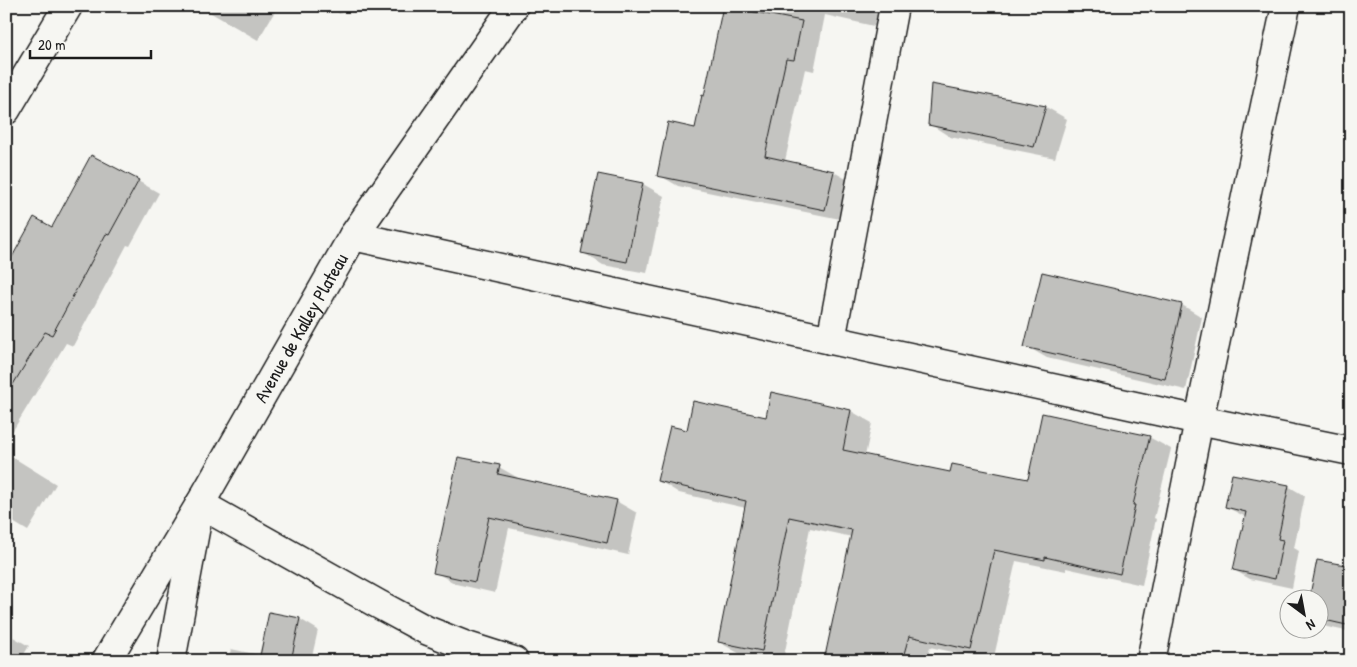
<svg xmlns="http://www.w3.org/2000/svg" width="1357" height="667" viewBox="0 0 1357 667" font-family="'Patrick Hand',sans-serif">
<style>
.shadow{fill:#0003}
.building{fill:#c0c0bd;stroke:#1c1c1c}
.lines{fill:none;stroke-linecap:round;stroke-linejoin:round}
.minor-casing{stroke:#1c1c1c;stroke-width:31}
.minor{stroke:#f6f6f2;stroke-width:28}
.labels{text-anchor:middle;stroke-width:4;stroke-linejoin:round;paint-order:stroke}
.street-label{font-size:19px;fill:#1c1c1c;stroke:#f6f6f2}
</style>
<rect width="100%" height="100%" fill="#f6f6f2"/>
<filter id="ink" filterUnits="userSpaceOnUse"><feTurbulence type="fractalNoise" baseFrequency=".02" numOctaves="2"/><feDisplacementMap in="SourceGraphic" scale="10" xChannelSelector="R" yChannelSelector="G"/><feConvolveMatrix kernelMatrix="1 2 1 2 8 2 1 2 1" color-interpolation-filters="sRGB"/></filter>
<g filter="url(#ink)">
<g class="shadow">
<polygon points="199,6 278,6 258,40"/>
<polygon points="328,6 344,6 340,14"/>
<polygon points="724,6 883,6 878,27 825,15 814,71 805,69 785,161 834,172 853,183 845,220 678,186 659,175 696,130 705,97"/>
<polygon points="932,85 1046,107 1067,119 1055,158 950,137 930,124"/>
<polygon points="599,175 643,184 664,196 647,273 603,265 582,252"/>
<polygon points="138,181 159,193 130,246 127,245 73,346 66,343 9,437 6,436 6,271 53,228"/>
<polygon points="1182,305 1202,317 1186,390 1047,358 1026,346"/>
<polygon points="772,394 851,411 872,423 865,456 951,474 1029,480 1149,437 1171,449 1154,518 1156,519 1142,585 1066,568 1066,571 1016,561 993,661 930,647 927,661 826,661 852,537 810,528 783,661 774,661 740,654 719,642 746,508 679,493 658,480 688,431 767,419"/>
<polygon points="6,453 56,484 28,531 13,522 6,533"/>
<polygon points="499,467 520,479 520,480 616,501 637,513 628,555 509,528 495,593 456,584 435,572"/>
<polygon points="1288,486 1305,496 1294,548 1299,551 1292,588 1250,579 1234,570 1246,517 1226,507"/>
<polygon points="1351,568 1351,632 1327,627 1320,623 1320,600"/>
<polygon points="270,613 300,619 318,630 311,661 228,661 231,649 259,655"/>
<polygon points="6,633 29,646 20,661 6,661"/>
</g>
<g class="building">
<polygon points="723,6 802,21 794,60 786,59 765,156 834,171 825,210 657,176 668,122 695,128 702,95 704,96"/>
<polygon points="931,84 1046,106 1034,147 928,125"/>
<polygon points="91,155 139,180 109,235 106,234 52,335 45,332 6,396 6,268 34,217 52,227"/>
<polygon points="598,174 643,183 627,262 581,253"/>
<polygon points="1042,272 1182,304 1165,379 1024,347"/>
<polygon points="771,392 851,410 843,450 950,472 952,464 1028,479 1042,413 1150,436 1133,505 1135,505 1120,574 1045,557 1045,560 994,550 971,650 909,636 902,661 824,661 852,530 789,517 762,651 718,642 746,501 657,481 670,426 687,430 693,401 766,417"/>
<polygon points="458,457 500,465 498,474 617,500 607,543 489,517 475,582 433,573"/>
<polygon points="1232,474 1289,485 1278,539 1283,540 1275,579 1233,570 1246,512 1225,507"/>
<polygon points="1317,560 1351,566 1351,626 1320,619 1320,600 1309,600"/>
<polygon points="269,612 300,618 291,661 259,661"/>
</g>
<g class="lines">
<defs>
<g id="minor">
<polyline points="6,110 68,6"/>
<polyline points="353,236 1199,420 1351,451"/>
<polyline points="831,340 894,6"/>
<path id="s1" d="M106 661 200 504 353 236 514 6"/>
<polyline points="171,661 200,504 378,604 426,630 464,645 514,661"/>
<polyline points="1151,661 1199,420 1286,6"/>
</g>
</defs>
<use href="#minor" class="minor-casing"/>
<use href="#minor" class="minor"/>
</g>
</g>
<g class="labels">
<g class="street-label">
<text dy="7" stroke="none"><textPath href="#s1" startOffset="386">Avenue de Kalley Plateau</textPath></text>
</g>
</g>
<rect width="1357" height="667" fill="none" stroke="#f6f6f2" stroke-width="25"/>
<rect x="12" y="12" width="1332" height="642" fill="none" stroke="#1c1c1c" stroke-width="2" filter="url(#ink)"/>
<g transform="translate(1304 614) rotate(148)"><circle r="24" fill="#f6f6f2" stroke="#9f9f9c"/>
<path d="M0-4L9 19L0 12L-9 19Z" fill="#1c1c1c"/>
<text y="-8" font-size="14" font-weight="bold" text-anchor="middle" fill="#1c1c1c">N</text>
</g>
<path d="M30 50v8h121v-8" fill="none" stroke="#1c1c1c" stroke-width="2.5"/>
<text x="38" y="50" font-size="15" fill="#1c1c1c" stroke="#f6f6f2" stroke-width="4" paint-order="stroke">20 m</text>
</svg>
